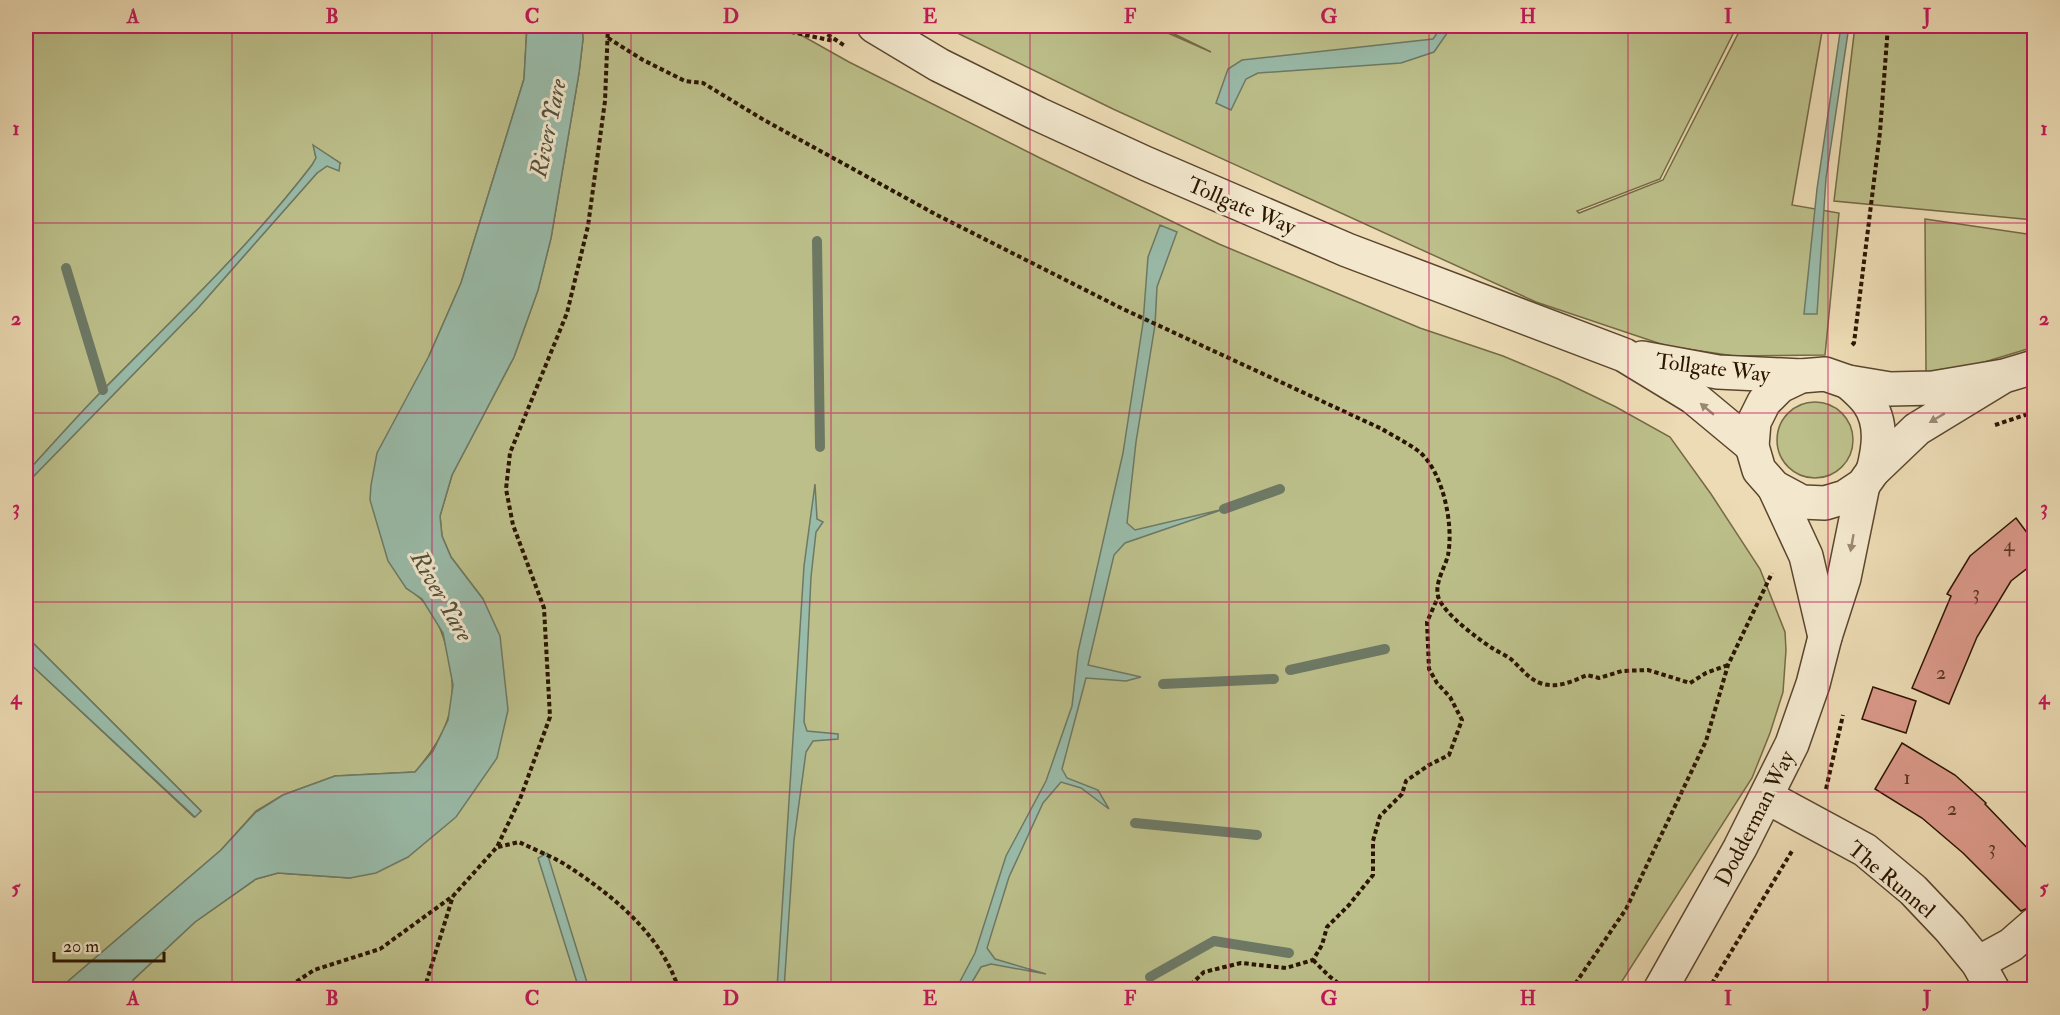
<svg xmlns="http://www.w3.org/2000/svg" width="2060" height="1015" viewBox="0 0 2060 1015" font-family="'IM FELL Double Pica',serif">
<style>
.green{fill:#bcbf8a;stroke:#746a45;stroke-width:1.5}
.water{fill:#99bba9;stroke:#6d7965;stroke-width:1.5}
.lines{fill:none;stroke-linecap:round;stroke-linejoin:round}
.stream{stroke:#6d7965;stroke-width:10}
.building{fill:#dc9a8b;stroke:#2b1500;stroke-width:1.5}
.minor-casing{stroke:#5b462d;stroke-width:36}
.path{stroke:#2b1500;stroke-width:4;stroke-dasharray:4.5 3;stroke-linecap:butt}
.minor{stroke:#f3e8ce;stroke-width:33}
.oneway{fill:#998971}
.grid{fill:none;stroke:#c2185b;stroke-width:1.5;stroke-opacity:0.55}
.labels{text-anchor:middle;stroke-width:6;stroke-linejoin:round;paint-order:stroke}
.number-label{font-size:20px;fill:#573623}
.street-label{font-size:22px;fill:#2b1500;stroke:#f3e8ce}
.water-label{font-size:24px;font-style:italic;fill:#524f3b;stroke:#f3e8ce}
.neatline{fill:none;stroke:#c2185b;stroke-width:2}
.grid-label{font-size:20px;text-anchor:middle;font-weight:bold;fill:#c2185b}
</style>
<rect width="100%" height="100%" fill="#ecdbb4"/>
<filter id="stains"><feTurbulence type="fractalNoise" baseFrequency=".00333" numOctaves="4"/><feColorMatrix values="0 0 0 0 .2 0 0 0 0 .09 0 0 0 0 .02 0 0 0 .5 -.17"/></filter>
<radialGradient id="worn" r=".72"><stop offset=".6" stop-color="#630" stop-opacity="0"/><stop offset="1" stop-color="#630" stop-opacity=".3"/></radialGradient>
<g class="green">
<path d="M26 26H527L524 79 461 283 429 356 406 588C411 591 417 595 421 599 447 625 460 687 447 721 440 741 428 757 415 772L335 776 283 795 256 811 221 850 59 989H26V660L194 817 201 811 26 636V484L198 308 317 173 327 166 340 163 314 146 316 158 312 165C250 246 176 316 104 389 77 416 52 445 26 473Z"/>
<polygon points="582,26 785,26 849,62 1040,158 1219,244 1420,328 1503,356 1558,379 1616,407 1670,437 1711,494 1760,569 1785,632 1786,650 1783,692 1770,733 1752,778 1617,989 130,990 133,980 195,922 256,879 278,873 350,878 408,857 483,599 451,557 442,536 440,516 452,475 514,357 538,290 551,238 579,73 583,39"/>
<polygon points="943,26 1152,26 1211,52 1158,26 1737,26 1660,179 1577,211 1579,213 1663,180 1742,26 1823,26 1792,205 1839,213 1825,355 1734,356 1667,346 1536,302 1113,109"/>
<polygon points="1855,26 2034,26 2034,220 1834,201"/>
<polygon points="1925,219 2034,235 2034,347 1978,364 1926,372"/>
<circle cx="1815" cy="440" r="38"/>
</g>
<g class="water">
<polygon points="527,26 582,26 583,39 579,73 551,238 538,290 514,357 452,475 440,516 442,536 451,557 483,599 500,636 508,710 497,758 456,817 408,857 376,873 350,878 278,873 256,879 195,922 133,980 130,989 59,989 221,850 256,812 283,795 335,776 415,772 433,751 448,720 453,685 443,633 422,599 406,588 388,561 370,500 371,485 377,453 429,356 461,283 524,79"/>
<polygon points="1442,26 1452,26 1434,52 1401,63 1258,73 1246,79 1231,110 1216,103 1228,69 1242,60 1433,39"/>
<polygon points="1841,26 1849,26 1826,178 1817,314 1804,314 1817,189"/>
<path d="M313 145 340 163 339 171 327 166 317 173 198 308 26 484V473C52 445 77 416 104 389 176 316 250 246 312 165L316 158Z"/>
<polygon points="1160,225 1177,232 1157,287 1155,325 1136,442 1127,523 1135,530 1224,509 1125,543 1114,555 1088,665 1141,677 1126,681 1086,678 1062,769 1067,778 1098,790 1109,809 1081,788 1061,782 1043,803 1009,877 987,948 995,959 1046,974 991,964 981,967 968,989 956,989 975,953 1006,856 1046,781 1072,706 1078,652 1123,453 1143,323 1148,257"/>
<polygon points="815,484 817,519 823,522 816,532 811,577 804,722 807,731 838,734 838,739 813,741 806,752 794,840 784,989 777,989 804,566"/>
<polygon points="26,636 201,811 195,817 26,660"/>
<polygon points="547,853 589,989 579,989 538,858"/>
</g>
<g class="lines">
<g class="stream">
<polyline points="817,241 820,447"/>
<polyline points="66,268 103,390"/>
<polyline points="1224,509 1280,489"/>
<polyline points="1290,670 1385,649"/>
<polyline points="1163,684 1274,679"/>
<polyline points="1135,823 1257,835"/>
<polyline points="1150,977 1214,941 1289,953"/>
</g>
</g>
<g class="building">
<polygon points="2016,518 2034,542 2034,563 2011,581 1977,637 1949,704 1912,688 1951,596 1947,594 1970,556"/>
<polygon points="1873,687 1916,701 1906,733 1862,719"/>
<polygon points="1902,743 1955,775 1986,803 1985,804 2034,855 2034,907 2030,907 2021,911 1963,853 1922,818 1875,789"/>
</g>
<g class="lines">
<defs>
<g id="minor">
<polyline points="874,26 939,65 1038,114 1147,164 1347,250 1624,355 1693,397 1752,446"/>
<polyline points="1642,358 1718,372 1801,376"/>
<polyline points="2004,376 1917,429 1873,471 1863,485 1845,497 1825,503 1802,502 1774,487 1759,470 1752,446 1754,422 1764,402 1780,386 1801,376 1825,374 1848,382 1890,389 1933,388 2004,376 2034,367"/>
<path d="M1848 382C1855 388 1863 395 1868 402 1883 423 1879 448 1873 471"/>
<polyline points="1774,487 1806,556 1825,637"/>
<polyline points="1767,797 1865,850 1913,890 1950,929 1978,963 1993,990"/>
<polyline points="1978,963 2011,945 2034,925"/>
<polyline points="1660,990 1740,848 1792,744 1813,684 1825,637 1844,578 1863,485"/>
</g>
</defs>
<use href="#minor" class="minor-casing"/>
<g class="path">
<polyline points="769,26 772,28 834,41"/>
<polyline points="815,26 845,46"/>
<path d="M608 38 643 60 685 81 703 83 764 120 935 214 1123 309 1382 429C1393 436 1406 442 1417 450 1443 469 1454 525 1448 555 1445 568 1433 585 1439 599 1446 615 1477 638 1492 648 1498 652 1506 655 1512 660 1522 669 1529 680 1543 684 1559 688 1573 681 1587 675L1599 678 1622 671 1648 670 1690 683 1706 673 1728 665"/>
<polyline points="1852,345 1854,343 1880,132 1888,26"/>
<polyline points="1995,425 2034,412"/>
<polyline points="1826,789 1843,715"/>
<path d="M498 847 519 842C535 850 554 857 569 867 615 897 662 936 679 990"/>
<polyline points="1313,960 1329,976 1347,990"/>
<polyline points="284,990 314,970 380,949 453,896 497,847 520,799 550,717 544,608 513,525 506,489 510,453 567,313 588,226 605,101 608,26"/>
<polyline points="424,990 453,896"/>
<polyline points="1185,990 1204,972 1241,963 1286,968 1313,960 1322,945 1327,927 1349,905 1373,875 1373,841 1380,816 1402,794 1406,781 1429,765 1449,755 1462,720 1450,697 1437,683 1429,669 1427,622 1438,597"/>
<polyline points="1571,990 1626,909 1706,741 1728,665 1772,573"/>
<polyline points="1708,990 1792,851"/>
</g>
<use href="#minor" class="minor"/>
</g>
<defs><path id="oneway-solid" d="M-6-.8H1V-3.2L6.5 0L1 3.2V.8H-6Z" transform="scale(1.5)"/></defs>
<g class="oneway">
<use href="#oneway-solid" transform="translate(1707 409) rotate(-140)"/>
<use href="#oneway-solid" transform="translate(1937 418) rotate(149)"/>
<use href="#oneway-solid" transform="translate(1852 543) rotate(100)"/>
</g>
<path class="grid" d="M232 26V990M432 26V990M631 26V990M831 26V990M1030 26V990M1229 26V990M1429 26V990M1628 26V990M1828 26V990M26 223H2034M26 413H2034M26 602H2034M26 792H2034"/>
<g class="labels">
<g class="number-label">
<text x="2009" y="551">4</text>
<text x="1976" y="599">3</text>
<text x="1941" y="679">2</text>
<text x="1907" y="784">1</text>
<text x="1952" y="815">2</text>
<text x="1992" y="854">3</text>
</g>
<g class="street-label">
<text transform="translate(1242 205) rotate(23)" y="8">Tollgate Way</text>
<text transform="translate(1713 367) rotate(7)" y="8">Tollgate Way</text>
<text transform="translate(1754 818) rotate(-63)" y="8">Dodderman Way</text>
<text transform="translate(1892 879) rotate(40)" y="8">The Runnel</text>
</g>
<g class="water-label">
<text transform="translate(548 128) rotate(-78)" y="8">River Yare</text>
<text transform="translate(442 596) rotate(60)" y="8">River Yare</text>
</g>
</g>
<rect width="2060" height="1015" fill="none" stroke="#ecdbb4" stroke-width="66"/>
<path d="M54 952v9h110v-9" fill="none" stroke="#2b1500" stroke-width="3"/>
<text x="63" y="952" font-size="18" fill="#2b1500" stroke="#f3e8ce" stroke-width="4.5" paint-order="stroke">20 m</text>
<rect x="33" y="33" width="1994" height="949" class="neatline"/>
<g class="grid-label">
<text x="133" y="23">A</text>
<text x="332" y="23">B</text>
<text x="532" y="23">C</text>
<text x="731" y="23">D</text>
<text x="930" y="23">E</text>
<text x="1130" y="23">F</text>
<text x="1329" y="23">G</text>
<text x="1528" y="23">H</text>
<text x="1728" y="23">I</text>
<text x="1927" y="23">J</text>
<text x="16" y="135">1</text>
<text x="2044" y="135">1</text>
<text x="16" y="325">2</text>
<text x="2044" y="325">2</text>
<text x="16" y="514">3</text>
<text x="2044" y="514">3</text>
<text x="16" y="704">4</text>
<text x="2044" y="704">4</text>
<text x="16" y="894">5</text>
<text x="2044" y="894">5</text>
<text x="133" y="1005">A</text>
<text x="332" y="1005">B</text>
<text x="532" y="1005">C</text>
<text x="731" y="1005">D</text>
<text x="930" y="1005">E</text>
<text x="1130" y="1005">F</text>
<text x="1329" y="1005">G</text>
<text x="1528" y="1005">H</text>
<text x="1728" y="1005">I</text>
<text x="1927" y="1005">J</text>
</g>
<rect width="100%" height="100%" filter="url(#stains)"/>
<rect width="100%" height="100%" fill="url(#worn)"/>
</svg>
